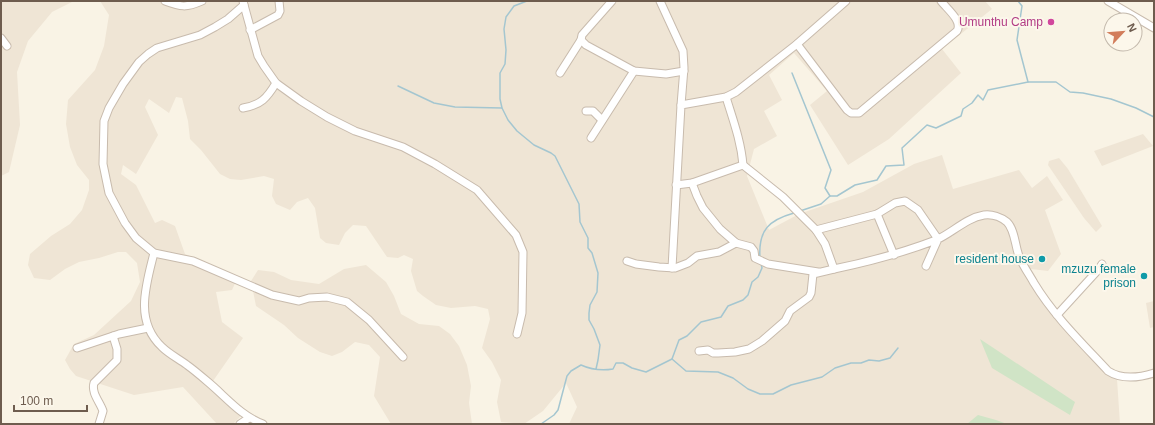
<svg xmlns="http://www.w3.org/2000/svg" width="1155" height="425" viewBox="0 0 1155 425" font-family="Arial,sans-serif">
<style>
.residential{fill:#efe5d5}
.green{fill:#d0e4c6}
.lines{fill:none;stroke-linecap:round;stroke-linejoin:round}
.stream{stroke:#a4c6d0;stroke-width:1.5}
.minor-casing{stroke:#c8bbad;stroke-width:9}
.minor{stroke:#fff;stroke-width:7}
.hotel-dot{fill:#d1479c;stroke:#fcf7eb;stroke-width:1.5}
.culture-dot{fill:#0f9aa8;stroke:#fcf7eb;stroke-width:1.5}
.labels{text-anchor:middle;stroke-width:4;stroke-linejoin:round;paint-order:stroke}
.hotel-label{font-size:12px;fill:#b23c85;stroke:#fcf7eb;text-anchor:end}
.culture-label{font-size:12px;fill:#0d838f;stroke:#fcf7eb;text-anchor:end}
</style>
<rect width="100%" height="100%" fill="#f9f3e5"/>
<g class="residential">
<polygon points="1,1 74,1 52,12 28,41 17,72 20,125 9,172 1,176"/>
<polygon points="100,1 985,1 992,9 942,49 961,73 889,139 848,165 810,105 827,91 794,53 769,75 782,100 764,111 777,136 754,149 747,176 769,230 799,214 863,192 914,164 942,155 953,189 1019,170 1032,188 1047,176 1063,200 1045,210 1061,254 1048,271 1023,268 1107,372 1117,379 1120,424 569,424 577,407 566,383 543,411 524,424 501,422 497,402 501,380 492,362 482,348 490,319 488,309 475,306 451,308 436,305 423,296 417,291 411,271 413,259 404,255 398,258 387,257 366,226 353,225 345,233 339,245 326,243 320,238 315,208 308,198 297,202 290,210 276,204 272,196 274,179 264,176 241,180 230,179 220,174 201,150 190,139 188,121 182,98 176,97 169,113 149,99 145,107 158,135 136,174 123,165 121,174 136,185 155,223 162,220 175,226 185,254 200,260 237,279 232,290 216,292 222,322 243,338 213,381 241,416 233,424 217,424 183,387 134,395 76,376 70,369 65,360 74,344 94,335 131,301 140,282 137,263 126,252 118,252 99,258 79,262 65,269 50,280 34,278 28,265 30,254 51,236 70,224 82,210 89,190 89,180 77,165 70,147 66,124 68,100 95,70 104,46 109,15"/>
<polygon points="1143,134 1153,146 1102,166 1094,151"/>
<polygon points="1059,158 1068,169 1102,226 1096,232 1084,218 1048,165 1049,161"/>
<polygon points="366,265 386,282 394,296 401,314 419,324 439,326 450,334 459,346 467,365 471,386 469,403 472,424 391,424 374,396 380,357 369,345 355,342 342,352 332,356 320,352 298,338 284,325 256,306 251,281 258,270 274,272 291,280 319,284 344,269"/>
<polygon points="1154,301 1154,327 1150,328 1146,303"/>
</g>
<g class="green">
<polygon points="980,339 1075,402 1070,415 992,368"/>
<polygon points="978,415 996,420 1007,424 967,424"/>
</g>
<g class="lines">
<g class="stream">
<polyline points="527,1 514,6 506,17 504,29 506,50 505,64 500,73 500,99 502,108 508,120 517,131 534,145 551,153 555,156 579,204 580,222 588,238 588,248 592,253 598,273 597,292 590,305 589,313 589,320 594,329 600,345 598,360 596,369"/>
<polyline points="1018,1 1022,6 1017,40 1028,82"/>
<polyline points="792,73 831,170 825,188 830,196"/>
<polyline points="398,86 434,103 455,107 502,108"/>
<polyline points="800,211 821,204 830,196 837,196 855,185 877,180 886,166 904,165 902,148 927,125 936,128 961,116 963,109 972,103 978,95 983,100 988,90 1028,82 1056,82 1070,92 1083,93 1111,99 1136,108 1154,117"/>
<path d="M760 258C758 230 769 220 794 213"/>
<polyline points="672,359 679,340 687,336 701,322 721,317 728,306 743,300 748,295 752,282 758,277 762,268 761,263"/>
<path d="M541 424 554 415 558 410 567 376 571 371 581 365C592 370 601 371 613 369L616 363H623L632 368 646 372 672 359 686 371 718 372 733 378 748 389 760 394H773L791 385 822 377 835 368 851 363H861L869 360 879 361 890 358 898 348"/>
</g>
<defs>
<g id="minor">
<path d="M165 1C181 7 186 8 202 1"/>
<polyline points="243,1 244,5 228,19 215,27 200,35 157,48 148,54 139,62 123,84 109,108 104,121 103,164 109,193 125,223 136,238 154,253 193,261 272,295 299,301 309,298 327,297 347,302 369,320 403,357"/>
<polyline points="660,1 683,51 684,68 681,105"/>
<polyline points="1108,1 1154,28"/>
<polyline points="244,5 258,56 264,66 276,83 301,101 327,117 355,131 403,147 435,164 477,190 516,235 523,252 522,313 517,334"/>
<polyline points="250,30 278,15 280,11 279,1"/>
<polyline points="1,38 7,46"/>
<polyline points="581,40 586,45 634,71 666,74 684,71"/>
<path d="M797 44 847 110 851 113H859L957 31C963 21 947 9 941 1"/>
<polyline points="560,73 581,40 582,35 612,1"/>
<path d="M243 108C261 105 267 98 276 83"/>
<polyline points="586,111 593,111 602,120"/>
<polyline points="591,138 634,71"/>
<polyline points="743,165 783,197 816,230"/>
<polyline points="692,183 697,196 703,208 720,229 736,243 751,247 754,251 755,258 768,264 818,272"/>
<path d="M676 185 692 183 743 165C741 141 733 120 726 97"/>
<polyline points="877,214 894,255"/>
<path d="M154 253C146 285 134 321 162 347 169 354 179 359 187 365 194 370 201 376 208 382 226 397 241 416 263 424"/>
<polyline points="627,261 636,264 659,267 675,268 688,263 697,256 719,252 736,243"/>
<path d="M926 266 938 239 918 210 905 201 895 203 877 214 816 230 825 244 834 269C868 262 902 253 936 240 952 233 966 218 984 215 992 214 1001 217 1007 222 1015 230 1015 246 1019 256 1023 266 1029 274 1034 283 1054 316 1082 343 1108 371 1122 380 1138 378 1154 373"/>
<polyline points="672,268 681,105 726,97 736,92 797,44 846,1"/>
<polyline points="1057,315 1099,269 1102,264"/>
<polyline points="77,348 119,334 148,328"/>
<polyline points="699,351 708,350 713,353 718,353 735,352 749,349 762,341 785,321 790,311 809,297 811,293 813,274 834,269"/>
<path d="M99 424 103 411C100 402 91 393 94 383L117 360V349L113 336"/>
<polyline points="240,424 249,418"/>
</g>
</defs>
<use href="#minor" class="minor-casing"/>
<use href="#minor" class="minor"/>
</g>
<circle class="hotel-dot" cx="1051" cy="22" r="4"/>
<g class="culture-dot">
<circle cx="1042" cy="259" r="4"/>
<circle cx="1144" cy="276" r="4"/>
</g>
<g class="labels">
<g class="hotel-label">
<text x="1043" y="26">Umunthu Camp</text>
</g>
<g class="culture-label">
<text x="1034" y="263">resident house</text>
<text x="1136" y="273">mzuzu female<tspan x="1136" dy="14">prison</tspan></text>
</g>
</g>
<rect width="1155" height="425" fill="none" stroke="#6e5c4e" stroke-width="4"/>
<g transform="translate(1123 32) rotate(64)"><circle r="19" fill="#fcf7eb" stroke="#c3b9ac"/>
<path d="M0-3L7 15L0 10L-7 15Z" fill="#d27d5b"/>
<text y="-6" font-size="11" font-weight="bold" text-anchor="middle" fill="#6e5c4e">N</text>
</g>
<path d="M14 405v6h73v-6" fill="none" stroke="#6e5c4e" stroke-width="2"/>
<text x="20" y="405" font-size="12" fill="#6e5c4e" stroke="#fcf7eb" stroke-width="3" paint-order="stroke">100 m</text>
</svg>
